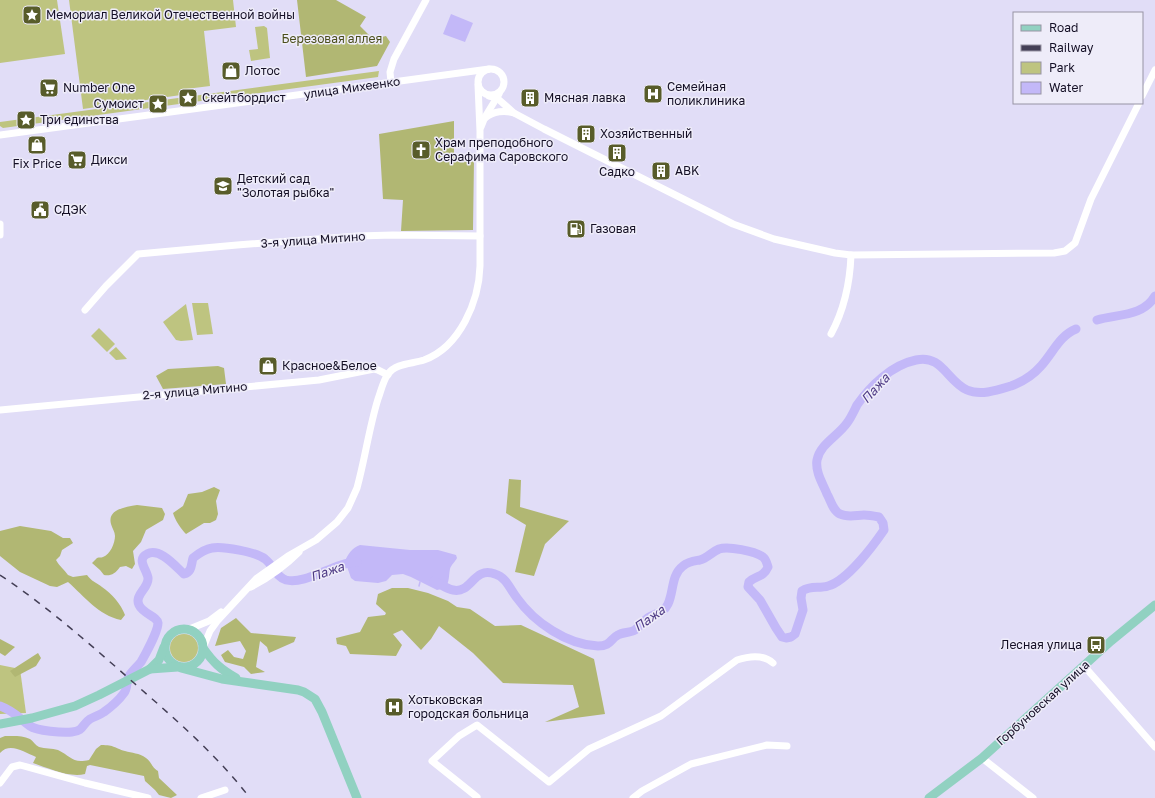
<svg xmlns="http://www.w3.org/2000/svg" width="1155" height="798" viewBox="0 0 1155 798" font-family="'Golos Text',sans-serif">
<style>
.green{fill:#bec480}
.forest{fill:#b1b773}
.water{fill:#c3b8f8}
.lines{fill:none;stroke-linecap:round;stroke-linejoin:round}
.stream{stroke:#c3b8f8;stroke-width:1.5}
.river{stroke:#c3b8f8;stroke-width:9}
.minor{stroke:#fff;stroke-width:7}
.major{stroke:#91d1c1;stroke-width:9}
.rail{stroke:#443f56;stroke-width:1.5;stroke-dasharray:7 7;stroke-linecap:butt}
.labels{text-anchor:middle;stroke-width:3;stroke-linejoin:round;paint-order:stroke}
.poi-label{font-size:12px;fill:#140f25;stroke:#eeecf9;text-anchor:start}
.park-label{font-size:12px;fill:#4b4e1c;stroke:#eeecf9}
.street-label{font-size:12px;fill:#140f25;stroke:#eeecf9}
.water-label{font-size:13px;font-style:italic;fill:#4d3984;stroke:#eeecf9}
</style>
<rect width="100%" height="100%" fill="#e1ddf7"/>
<g class="green">
<polygon points="0,0 57,0 65,54 0,63"/>
<polygon points="69,0 233,0 236,27 204,31 210,86 186,89 181,95 83,109"/>
<polygon points="264,26 267,28 270,58 251,61 249,50 258,49 255,27"/>
<polygon points="379,71 378,77 3,128 0,126 0,122"/>
<polygon points="192,303 208,303 213,334 197,335"/>
<polygon points="186,304 193,340 181,341 176,340 163,322"/>
<polygon points="99,328 115,344 107,352 91,336"/>
<polygon points="116,347 127,359 116,360 109,353"/>
<circle cx="184" cy="648" r="14"/>
<polygon points="0,665 20,669 26,713 0,714"/>
</g>
<g class="forest">
<polygon points="297,0 336,0 366,17 360,26 373,39 386,36 390,42 377,66 306,77"/>
<polygon points="454,121 454,157 474,160 473,230 401,231 403,200 383,199 379,134"/>
<polygon points="218,366 224,368 226,384 163,389 156,376 168,369"/>
<polygon points="509,479 521,480 520,507 569,521 545,544 534,576 515,572 526,525 506,513"/>
<path d="M214 487 220 490 216 501 218 514 216 520 210 523H204L186 534C181 529 175 520 173 513L183 506 188 494 202 492Z"/>
<path d="M137 505 162 508 165 514 163 520 146 530 141 542 133 551 135 564 132 569 126 566 120 567C115 574 111 576 104 575L100 570 92 563 97 558C99 557 101 558 103 557 110 555 115 543 115 536 115 532 112 528 111 524 107 509 126 507 137 505Z"/>
<path d="M20 526 51 531 63 538H70L73 543 62 550 60 556 56 560C59 566 64 569 68 575L73 577 87 575C91 581 97 583 102 587 112 594 121 604 125 615L121 620C98 615 85 597 68 582L57 587 50 586 20 572 0 556V531Z"/>
<polygon points="392,588 408,588 428,593 448,601 457,607 470,609 495,626 521,625 594,659 605,714 545,722 579,707 573,685 503,683 473,653 439,626 431,639 421,650 402,630 393,634 402,645 396,656 350,654 346,646 337,644 336,638 360,632 368,617 385,615 386,613 376,604 378,594"/>
<polygon points="236,618 251,633 296,637 294,642 269,653 267,647 260,641 256,667 265,672 251,674 244,667 225,662 221,655 228,650 234,657 243,659 246,651 240,641 215,646 221,628"/>
<polygon points="0,639 15,647 5,656 0,653"/>
<polygon points="38,653 41,658 36,666 15,677 10,671"/>
<path d="M5 736C12 736 22 735 30 739 33 741 35 745 39 747 45 749 52 748 58 750 71 756 72 764 89 760L96 749 101 745C115 745 114 748 125 751 132 753 139 753 146 758 152 762 151 767 158 771L159 778 177 795 171 798 159 795 155 790 145 781 144 776 90 765 87 766 85 774C69 778 48 768 33 763L36 757C24 752 10 742 0 753V738Z"/>
</g>
<g class="water">
<polygon points="451,14 473,23 465,42 443,34"/>
<path d="M360 545 410 550H438L456 555 457 558C455 562 451 565 450 569 448 579 451 587 437 590L411 577 403 574 392 575 386 581 378 583 355 581 351 578 345 561C348 554 352 548 360 545Z"/>
</g>
<g class="lines">
<polyline class="stream" points="419,586 420,582"/>
<g class="river">
<path d="M1097 320C1117 314 1143 317 1155 296"/>
<path d="M434 581C440 584 447 589 453 590 472 594 473 566 495 574 506 577 510 589 517 598 534 622 567 645 598 646 611 646 610 639 618 635 623 632 630 633 635 630 640 626 644 620 649 617 656 613 664 613 668 604 674 591 671 575 683 566 689 561 694 561 700 560 707 558 712 552 719 549 728 546 755 551 763 557 766 559 767 564 768 567 763 578 756 575 749 582L748 587 760 600 776 628 782 637 786 638 791 637 795 634 803 610 801 598 802 591C811 585 819 589 828 586 847 581 873 546 884 530L883 523 879 517C874 516 869 515 864 515 857 515 848 518 840 514 833 511 831 501 827 494 823 484 815 472 817 460 820 444 838 436 847 423 851 418 854 411 857 405 871 385 892 365 916 360 942 354 947 381 967 390 981 396 998 390 1011 386 1022 382 1034 374 1041 366 1053 353 1059 336 1076 329"/>
<path d="M0 706C14 711 19 718 30 726 37 731 63 733 72 732 84 731 82 724 90 719 95 716 100 715 104 712 111 707 119 700 124 693 128 688 126 681 129 676 132 671 137 667 141 662 145 655 158 631 158 623 157 616 143 614 139 605 134 595 149 588 148 578 147 570 136 559 147 554 160 547 176 567 184 574 192 572 191 565 193 558 198 554 205 549 212 548 222 546 257 552 265 559 273 565 276 577 286 580 306 585 335 562 357 562"/>
</g>
<g class="minor">
<circle cx="491" cy="82" r="13"/>
<polyline points="391,82 390,72 394,59 426,0"/>
<polyline points="489,96 497,98 514,113 544,129 733,224 774,239 835,253 851,255 1054,253 1065,251 1075,243 1091,199 1139,103"/>
<polyline points="1142,96 1155,70"/>
<path d="M485 118C493 111 505 110 514 113"/>
<polyline points="481,127 485,117 499,94"/>
<polyline points="0,135 489,69"/>
<polyline points="0,224 0,235"/>
<polyline points="85,310 106,286 138,254 237,245 358,236 393,235 480,236"/>
<path d="M831 334C844 310 850 282 851 255"/>
<polyline points="0,410 319,380 374,369 378,370 388,375"/>
<path d="M251 587C268 578 285 566 299 552"/>
<polyline points="187,630 209,621 221,612"/>
<path d="M203 648 210 631 218 620 257 578 288 556 316 540 337 522 348 508 357 488C365 459 369 428 378 399 381 391 383 381 388 374 396 363 412 364 424 360 460 347 479 301 480 266V131L478 85"/>
<polyline points="1084,666 1155,747"/>
<polyline points="982,758 1033,798"/>
<polyline points="0,783 12,767 20,765 85,783 148,798"/>
<path d="M477 797 432 761 459 736 477 725 549 782 589 749 661 716 737 660C749 656 763 654 773 663"/>
<polyline points="201,798 225,790"/>
<polyline points="633,798 642,791 691,764 767,745 787,746"/>
</g>
<g class="major">
<circle cx="184" cy="648" r="19"/>
<path d="M203 648C213 662 220 669 236 678"/>
<polyline points="181,668 222,679 298,690 304,692 315,699 322,712 357,798"/>
<polyline points="150,669 159,660 164,647"/>
<polyline points="0,724 32,718 75,706 99,695 150,669 178,667"/>
<polyline points="929,798 982,758 1111,641 1155,605"/>
</g>
<path class="rail" d="M0 575C48 607 91 645 134 683 175 719 216 754 250 798"/>
</g>
<defs>
<symbol id="sight-square" viewBox="-11 -11 22 22"><rect x="-9" y="-9" width="18" height="18" rx="4" fill="#585c2a" stroke="#eeecf9"/><path d="M0-6L1.8-2.2L6-1.7L2.9 1.2L3.7 5.4L0 3.3L-3.7 5.4L-2.9 1.2L-6-1.7L-1.8-2.2Z" fill="#fff"/></symbol>
<symbol id="shop-square" viewBox="-11 -11 22 22"><rect x="-9" y="-9" width="18" height="18" rx="4" fill="#585c2a" stroke="#eeecf9"/><path d="M-5-2.5h2.3a2.7 3.5 0 0 1 5.4 0H5L5.5 6h-11ZM-1.5-2.5h3a1.5 2.3 0 0 0-3 0Z" fill="#fff"/></symbol>
<symbol id="supermarket-square" viewBox="-11 -11 22 22"><rect x="-9" y="-9" width="18" height="18" rx="4" fill="#585c2a" stroke="#eeecf9"/><path d="M-6-5.5h2.5l.6 2H6L4.5 2H-2.5L-4.4-4H-6ZM-1.5 3.2a1.3 1.3 0 1 0 .1 0ZM3 3.2a1.3 1.3 0 1 0 .1 0Z" fill="#fff"/></symbol>
<symbol id="hospital-square" viewBox="-11 -11 22 22"><rect x="-9" y="-9" width="18" height="18" rx="4" fill="#585c2a" stroke="#eeecf9"/><path d="M-5-5h3v3.5h4V-5h3V5h-3V1.5h-4V5h-3Z" fill="#fff"/></symbol>
<symbol id="building-square" viewBox="-11 -11 22 22"><rect x="-9" y="-9" width="18" height="18" rx="4" fill="#585c2a" stroke="#eeecf9"/><path d="M-4-6H4V6H1V3H-1V6H-4ZM-2.5-4.3h1.7v1.8h-1.7ZM.8-4.3h1.7v1.8H.8ZM-2.5-1h1.7V.8h-1.7ZM.8-1h1.7V.8H.8Z" fill="#fff"/></symbol>
<symbol id="church-square" viewBox="-11 -11 22 22"><rect x="-9" y="-9" width="18" height="18" rx="4" fill="#585c2a" stroke="#eeecf9"/><path d="M-1.2-6h2.4v3.5h3.3v2.4h-3.3V6h-2.4V-.1h-3.3v-2.4h3.3Z" fill="#fff"/></symbol>
<symbol id="school-square" viewBox="-11 -11 22 22"><rect x="-9" y="-9" width="18" height="18" rx="4" fill="#585c2a" stroke="#eeecf9"/><path d="M0-5L7-2L0 1L-7-2ZM-4 1L0 2.5L4 1V4Q0 6-4 4Z" fill="#fff"/></symbol>
<symbol id="civic-square" viewBox="-11 -11 22 22"><rect x="-9" y="-9" width="18" height="18" rx="4" fill="#585c2a" stroke="#eeecf9"/><path d="M-.6-6.5H3V-4.5H.6V-3L4-1V1h2V6H-6V1h2V-1L-.6-3ZM-1.2 2.5V6h2.4V2.5Z" fill="#fff"/></symbol>
<symbol id="fuel-square" viewBox="-11 -11 22 22"><rect x="-9" y="-9" width="18" height="18" rx="4" fill="#585c2a" stroke="#eeecf9"/><path d="M-5.5-6h7V0h2V4h1.3V-2.5L3-4.5l.8-.8L6-3V5H2.5V1h-1V6h-7ZM-4.2-4.7v3.2H.2V-4.7Z" fill="#fff"/></symbol>
<symbol id="bus-square" viewBox="-11 -11 22 22"><rect x="-9" y="-9" width="18" height="18" rx="4" fill="#585c2a" stroke="#eeecf9"/><path d="M-5-6H5V4H4V6H2V4H-2V6H-4V4H-5ZM-3.5-4V0h7V-4ZM-3.5 1.2v1.5H-2V1.2ZM2 1.2v1.5H3.5V1.2Z" fill="#fff"/></symbol>
</defs>
<g fill-rule="evenodd">
<use href="#sight-square" x="21" y="4" width="22" height="22"/>
<use href="#shop-square" x="220" y="60" width="22" height="22"/>
<use href="#supermarket-square" x="38" y="77" width="22" height="22"/>
<use href="#hospital-square" x="642" y="83" width="22" height="22"/>
<use href="#sight-square" x="177" y="87" width="22" height="22"/>
<use href="#building-square" x="519" y="87" width="22" height="22"/>
<use href="#sight-square" x="147" y="93" width="22" height="22"/>
<use href="#sight-square" x="15" y="109" width="22" height="22"/>
<use href="#building-square" x="575" y="123" width="22" height="22"/>
<use href="#shop-square" x="26" y="134" width="22" height="22"/>
<use href="#church-square" x="410" y="139" width="22" height="22"/>
<use href="#building-square" x="606" y="142" width="22" height="22"/>
<use href="#supermarket-square" x="66" y="149" width="22" height="22"/>
<use href="#building-square" x="650" y="160" width="22" height="22"/>
<use href="#school-square" x="212" y="175" width="22" height="22"/>
<use href="#civic-square" x="29" y="199" width="22" height="22"/>
<use href="#fuel-square" x="565" y="218" width="22" height="22"/>
<use href="#shop-square" x="257" y="355" width="22" height="22"/>
<use href="#bus-square" x="1085" y="634" width="22" height="22"/>
<use href="#hospital-square" x="383" y="696" width="22" height="22"/>
</g>
<g class="labels">
<g class="poi-label">
<text x="46" y="19">Мемориал Великой Отечественной войны</text>
<text x="245" y="75">Лотос</text>
<text x="667" y="91">Семейная<tspan x="667" dy="14">поликлиника</tspan></text>
<text x="63" y="92">Number One</text>
<text x="202" y="102">Скейтбордист</text>
<text x="544" y="102">Мясная лавка</text>
<text x="144" y="108" text-anchor="end">Сумоист</text>
<text x="40" y="124">Три единства</text>
<text x="600" y="138">Хозяйственный</text>
<text x="435" y="147">Храм преподобного<tspan x="435" dy="14">Серафима Саровского</tspan></text>
<text x="91" y="164">Дикси</text>
<text x="37" y="168" text-anchor="middle">Fix Price</text>
<text x="675" y="175">ABK</text>
<text x="617" y="176" text-anchor="middle">Садко</text>
<text x="237" y="183">Детский сад<tspan x="237" dy="14">"Золотая рыбка"</tspan></text>
<text x="54" y="214">СДЭК</text>
<text x="590" y="233">Газовая</text>
<text x="282" y="370">Красное&amp;Белое</text>
<text x="1082" y="649" text-anchor="end">Лесная улица</text>
<text x="408" y="704">Хотьковская<tspan x="408" dy="14">городская больница</tspan></text>
</g>
<g class="park-label">
<text x="332" y="43">Березовая аллея</text>
</g>
<g class="street-label">
<text transform="translate(352 88) rotate(-8)" y="4">улица Михеенко</text>
<text transform="translate(313 240) rotate(-4)" y="4">3-я улица Митино</text>
<text transform="translate(195 391) rotate(-5)" y="4">2-я улица Митино</text>
<text transform="translate(1043 703) rotate(-42)" y="4">Горбуновская улица</text>
</g>
<g class="water-label">
<text transform="translate(875 388) rotate(-48)" y="5">Пажа</text>
<text transform="translate(327 571) rotate(-19)" y="5">Пажа</text>
<text transform="translate(649 618) rotate(-35)" y="5">Пажа</text>
</g>
</g>
<rect x="1013" y="12" width="130" height="92" fill="#eeecf9" stroke="#9794a4"/>
<rect x="1021" y="25" width="20" height="6" fill="#91d1c1" stroke="#9794a4"/>
<text x="1049" y="32" font-size="12" fill="#140f25">Road</text>
<rect x="1021" y="45" width="20" height="6" fill="#443f56" stroke="#9794a4"/>
<text x="1049" y="52" font-size="12" fill="#140f25">Railway</text>
<rect x="1021" y="62" width="20" height="12" fill="#bec480" stroke="#9794a4"/>
<text x="1049" y="72" font-size="12" fill="#140f25">Park</text>
<rect x="1021" y="82" width="20" height="12" fill="#c3b8f8" stroke="#9794a4"/>
<text x="1049" y="92" font-size="12" fill="#140f25">Water</text>
</svg>
